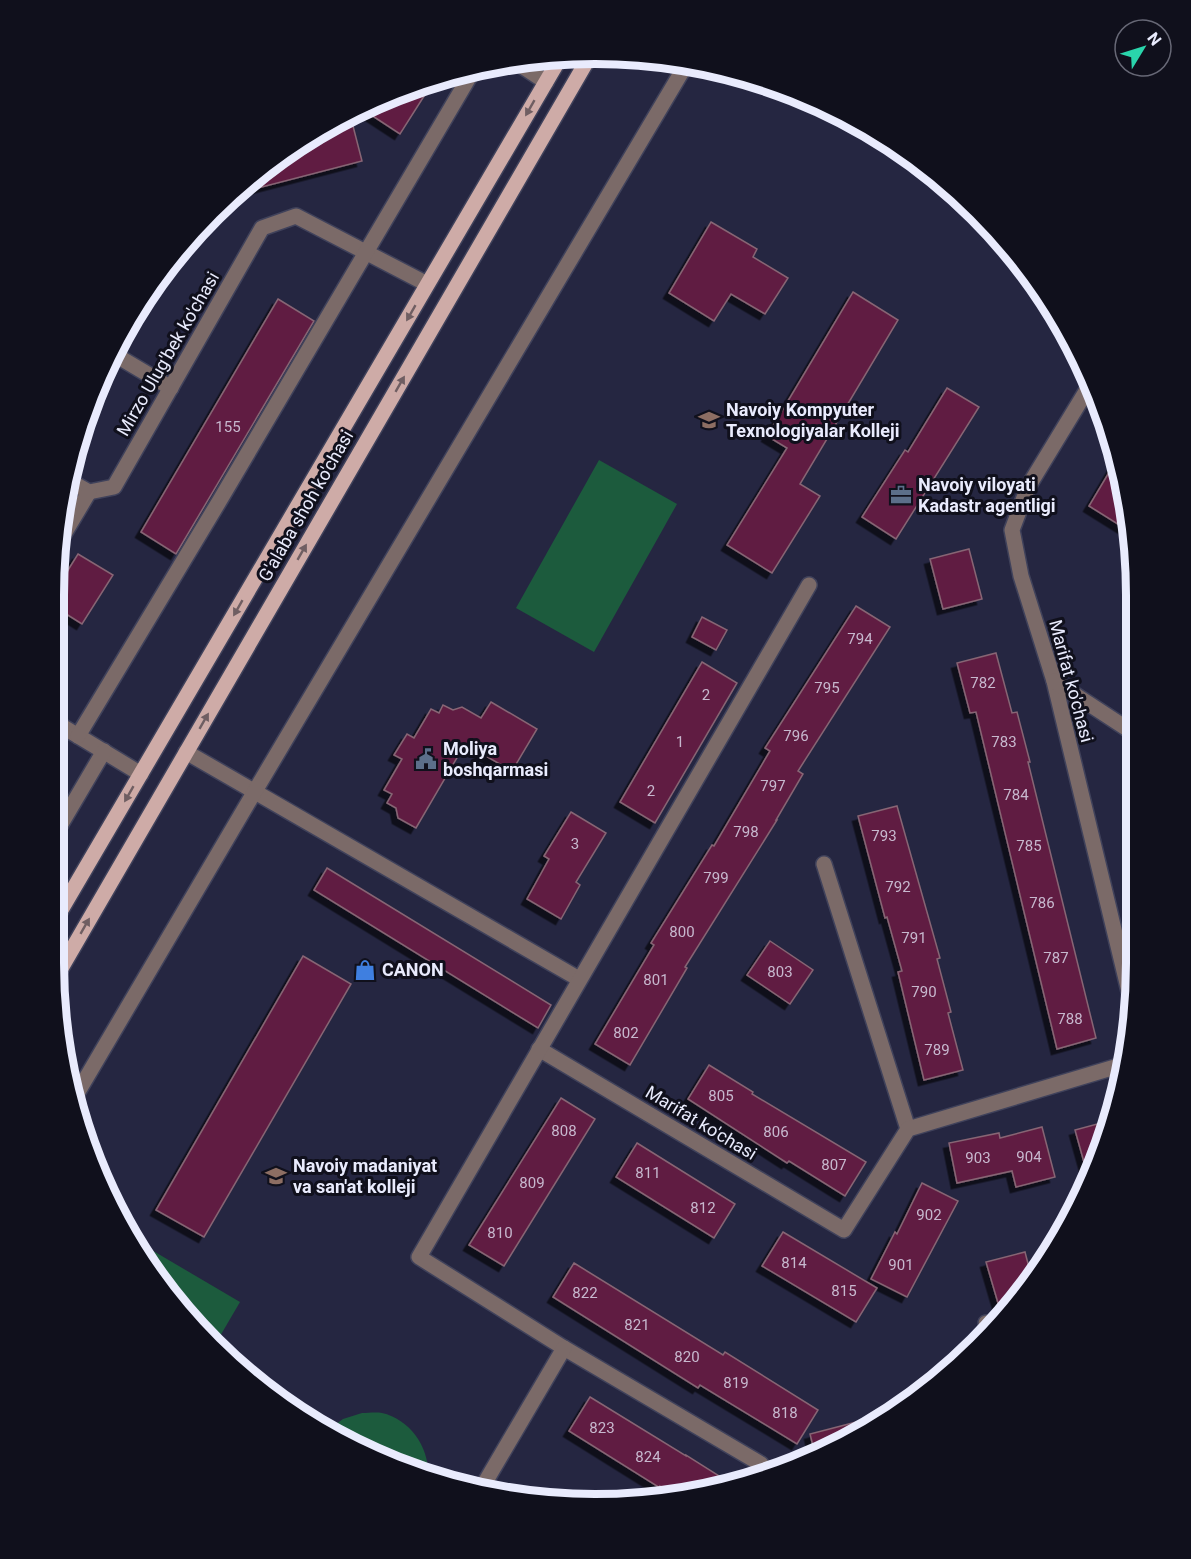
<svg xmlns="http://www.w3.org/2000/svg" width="1191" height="1559" viewBox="0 0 1191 1559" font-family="Roboto,sans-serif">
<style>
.green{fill:#1c5b3d}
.building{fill:#601f42;stroke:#876574;stroke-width:1.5;filter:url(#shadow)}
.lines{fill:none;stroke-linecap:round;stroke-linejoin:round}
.minor-casing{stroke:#40425b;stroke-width:18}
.major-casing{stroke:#40425b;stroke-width:18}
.minor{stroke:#7b6a68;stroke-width:15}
.major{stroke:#ceaba7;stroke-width:15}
.oneway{fill:#6f5e62}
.labels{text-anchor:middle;stroke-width:6;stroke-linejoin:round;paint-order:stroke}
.number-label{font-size:15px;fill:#c7b8ce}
.street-label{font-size:18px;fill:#e9ebfd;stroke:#10101c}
.poi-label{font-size:18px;font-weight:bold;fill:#e9ebfd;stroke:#10101c;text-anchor:start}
.rim{fill:none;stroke:#e9ebfd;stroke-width:8}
</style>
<defs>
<filter id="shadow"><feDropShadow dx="-5.5" dy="5.5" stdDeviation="0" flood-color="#0009"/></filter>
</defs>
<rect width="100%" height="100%" fill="#252641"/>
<g class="green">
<polygon points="599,460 677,504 594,652 516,608"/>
<polygon points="138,1242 240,1302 216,1343 136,1246"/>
<path d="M362 1413C368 1413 376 1412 382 1413 409 1419 429 1446 428 1474L356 1449 328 1430 343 1419Z"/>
</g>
<g class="building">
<polygon points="433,82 400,134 362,109 388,95"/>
<polygon points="353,126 362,161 246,191 294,145 310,137"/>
<polygon points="711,222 757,249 753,257 788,278 765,314 731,294 714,321 669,293"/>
<polygon points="853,292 898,320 800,484 820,496 772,573 727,545 787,448 767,436"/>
<polygon points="278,299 314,321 176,554 141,532"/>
<polygon points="947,388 979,407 896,539 862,517 905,450 908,452"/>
<polygon points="1117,459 1132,525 1132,533 1089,506"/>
<polygon points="969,549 982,599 943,609 930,559"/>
<polygon points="78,554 113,575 82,624 55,607 55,591"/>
<polygon points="856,606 890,627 798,771 803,774 776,820 777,820 685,967 687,968 630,1065 595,1044 654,945 651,943 712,845 714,846 770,751 765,748"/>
<polygon points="702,617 727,630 716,650 692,637"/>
<polygon points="996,653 1012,713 1017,712 1030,762 1028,762 1096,1038 1057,1049 976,712 970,713 957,663"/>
<polygon points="702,662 737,683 655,823 620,802"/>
<polygon points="491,702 537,729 512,771 465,744 416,828 398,818 396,808 387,803 392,794 384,790 402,759 394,755 407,734 414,738 431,709 439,713 443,705 453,710 462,707 481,718"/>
<polygon points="897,806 940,958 937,959 951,1012 948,1013 963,1070 924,1080 898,972 902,971 887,917 885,918 858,816"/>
<polygon points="571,812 606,833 576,882 580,885 561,919 527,899 549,859 544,856"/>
<polygon points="327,868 551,1005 538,1028 314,890"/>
<polygon points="770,941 813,970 790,1004 747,975"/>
<polygon points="303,956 351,984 204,1237 156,1210"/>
<polygon points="709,1065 753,1092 752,1094 866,1162 845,1196 789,1161 787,1163 688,1099"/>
<polygon points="561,1098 595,1119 504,1266 469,1245"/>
<polygon points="1112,1120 1108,1138 1089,1180 1075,1130"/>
<polygon points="1042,1127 1055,1177 1016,1187 1012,1171 957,1183 949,1143 999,1133 1000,1138"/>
<polygon points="637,1143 735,1204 714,1238 616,1177"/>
<polygon points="922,1183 958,1201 907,1297 871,1279 895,1232 897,1234"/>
<polygon points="783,1232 877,1288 856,1322 762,1266"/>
<polygon points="1025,1252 1032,1279 1003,1320 986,1262"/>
<polygon points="574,1263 723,1355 725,1352 818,1410 797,1444 700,1385 698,1388 553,1297"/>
<polygon points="590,1397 686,1456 686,1455 732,1484 675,1495 660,1486 660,1488 569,1431"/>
<polygon points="872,1418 875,1424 815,1454 810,1434"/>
</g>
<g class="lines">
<defs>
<g id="minor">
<polyline points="516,62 546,82"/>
<polyline points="112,353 171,388"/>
<polyline points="1090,385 1028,487 1012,530 1021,576 1054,681 1132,1004"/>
<polyline points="68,480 89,492 114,487 262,228 296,216 427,284"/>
<polyline points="58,544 89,492"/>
<polyline points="1054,681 1132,732"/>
<polyline points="55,722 141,774"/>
<polyline points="78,736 220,500 474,69"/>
<polyline points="186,752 579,979"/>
<polyline points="54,836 104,751"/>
<polyline points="824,864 908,1129"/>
<polyline points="539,1049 844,1230 908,1129 1125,1064"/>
<polyline points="72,1102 255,791 687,63"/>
<polyline points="986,1323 988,1333"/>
<polyline points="767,1477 761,1464 564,1348 419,1257 809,585"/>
<polyline points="480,1491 564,1348"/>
</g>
<g id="major">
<polyline points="54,922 560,58"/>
<polyline points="56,977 591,54"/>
</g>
</defs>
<use href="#minor" class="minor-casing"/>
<use href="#major" class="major-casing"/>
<use href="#minor" class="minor"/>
<use href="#major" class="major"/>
</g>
<defs><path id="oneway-solid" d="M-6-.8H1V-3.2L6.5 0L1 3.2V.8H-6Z" transform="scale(1.5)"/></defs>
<g class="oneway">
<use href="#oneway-solid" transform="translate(530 108) rotate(120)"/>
<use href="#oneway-solid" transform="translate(411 313) rotate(120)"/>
<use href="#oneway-solid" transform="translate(400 384) rotate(-60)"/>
<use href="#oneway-solid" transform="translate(302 552) rotate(-60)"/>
<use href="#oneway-solid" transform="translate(238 608) rotate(120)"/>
<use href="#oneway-solid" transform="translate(204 721) rotate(-60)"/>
<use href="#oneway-solid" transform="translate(129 794) rotate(120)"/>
<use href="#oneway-solid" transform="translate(85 926) rotate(-60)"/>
</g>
<defs>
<symbol id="university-bare" viewBox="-9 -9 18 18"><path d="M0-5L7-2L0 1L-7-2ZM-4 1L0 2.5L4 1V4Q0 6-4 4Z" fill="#8d6e63" stroke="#10101c" stroke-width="2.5" paint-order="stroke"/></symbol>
<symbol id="office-bare" viewBox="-9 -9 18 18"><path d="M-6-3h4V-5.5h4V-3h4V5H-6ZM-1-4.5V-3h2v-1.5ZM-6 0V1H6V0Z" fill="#5c6f8a" stroke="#10101c" stroke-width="2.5" paint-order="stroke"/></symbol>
<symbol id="civic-bare" viewBox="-9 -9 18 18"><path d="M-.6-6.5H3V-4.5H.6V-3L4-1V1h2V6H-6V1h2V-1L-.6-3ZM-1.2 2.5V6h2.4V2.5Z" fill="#5c6f8a" stroke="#10101c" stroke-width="2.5" paint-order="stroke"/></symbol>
<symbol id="shop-bare" viewBox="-9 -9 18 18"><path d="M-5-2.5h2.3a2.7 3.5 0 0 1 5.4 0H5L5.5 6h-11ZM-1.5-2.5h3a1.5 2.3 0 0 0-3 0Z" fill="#3f7fe0" stroke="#10101c" stroke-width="2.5" paint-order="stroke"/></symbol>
</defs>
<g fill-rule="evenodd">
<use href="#university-bare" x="694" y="405" width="30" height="30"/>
<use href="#office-bare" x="886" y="480" width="30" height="30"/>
<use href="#civic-bare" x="411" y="744" width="30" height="30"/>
<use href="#shop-bare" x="350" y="955" width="30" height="30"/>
<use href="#university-bare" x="261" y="1161" width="30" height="30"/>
</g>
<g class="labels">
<g class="number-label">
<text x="228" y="432">155</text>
<text x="860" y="644">794</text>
<text x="983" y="688">782</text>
<text x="827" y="693">795</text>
<text x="706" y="700">2</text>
<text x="796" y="741">796</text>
<text x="680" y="747">1</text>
<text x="1004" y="747">783</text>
<text x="773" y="791">797</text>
<text x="651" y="796">2</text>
<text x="1016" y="800">784</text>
<text x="746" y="837">798</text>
<text x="884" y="841">793</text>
<text x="575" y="849">3</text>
<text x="1029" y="851">785</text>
<text x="716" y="883">799</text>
<text x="898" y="892">792</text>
<text x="1042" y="908">786</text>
<text x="682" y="937">800</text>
<text x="914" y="943">791</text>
<text x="1056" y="963">787</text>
<text x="780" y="977">803</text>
<text x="656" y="985">801</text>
<text x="924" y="997">790</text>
<text x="1070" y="1024">788</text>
<text x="626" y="1038">802</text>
<text x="937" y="1055">789</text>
<text x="721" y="1101">805</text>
<text x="564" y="1136">808</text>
<text x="776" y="1137">806</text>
<text x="1029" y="1162">904</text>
<text x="978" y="1163">903</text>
<text x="834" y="1170">807</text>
<text x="648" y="1178">811</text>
<text x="532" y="1188">809</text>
<text x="703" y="1213">812</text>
<text x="929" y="1220">902</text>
<text x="500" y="1238">810</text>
<text x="794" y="1268">814</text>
<text x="901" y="1270">901</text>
<text x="844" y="1296">815</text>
<text x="585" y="1298">822</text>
<text x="637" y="1330">821</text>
<text x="687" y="1362">820</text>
<text x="736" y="1388">819</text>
<text x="785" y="1418">818</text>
<text x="602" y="1433">823</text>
<text x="648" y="1462">824</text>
</g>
<g class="street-label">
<text transform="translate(168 354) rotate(-60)" y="6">Mirzo Ulug'bek ko'chasi</text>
<text transform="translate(306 506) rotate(-60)" y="6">G'alaba shoh ko'chasi</text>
<text transform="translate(1071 681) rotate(75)" y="6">Marifat ko'chasi</text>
<text transform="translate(701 1123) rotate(31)" y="6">Marifat ko'chasi</text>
</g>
<g class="poi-label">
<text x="726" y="416">Navoiy Kompyuter<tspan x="726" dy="21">Texnologiyalar Kolleji</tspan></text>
<text x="918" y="491">Navoiy viloyati<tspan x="918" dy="21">Kadastr agentligi</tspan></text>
<text x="443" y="755">Moliya<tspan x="443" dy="21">boshqarmasi</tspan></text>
<text x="382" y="976">CANON</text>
<text x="293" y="1172">Navoiy madaniyat<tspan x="293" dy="21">va san'at kolleji</tspan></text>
</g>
</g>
<path d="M0 0H1191V1559H0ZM595 64H595A531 531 0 0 1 1126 595V963A531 531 0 0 1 595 1494H595A531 531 0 0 1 64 963V595A531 531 0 0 1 595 64Z" fill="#10101c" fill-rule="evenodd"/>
<path class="rim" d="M595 64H595A531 531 0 0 1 1126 595V963A531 531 0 0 1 595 1494H595A531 531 0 0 1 64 963V595A531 531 0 0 1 595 64Z"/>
<g transform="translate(1143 48) rotate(52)"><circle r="28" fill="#10101c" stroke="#676876" stroke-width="1.5"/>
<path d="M0-4.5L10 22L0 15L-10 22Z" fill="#2ad5ac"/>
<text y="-9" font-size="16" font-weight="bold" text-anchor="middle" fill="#e9ebfd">N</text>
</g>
</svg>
